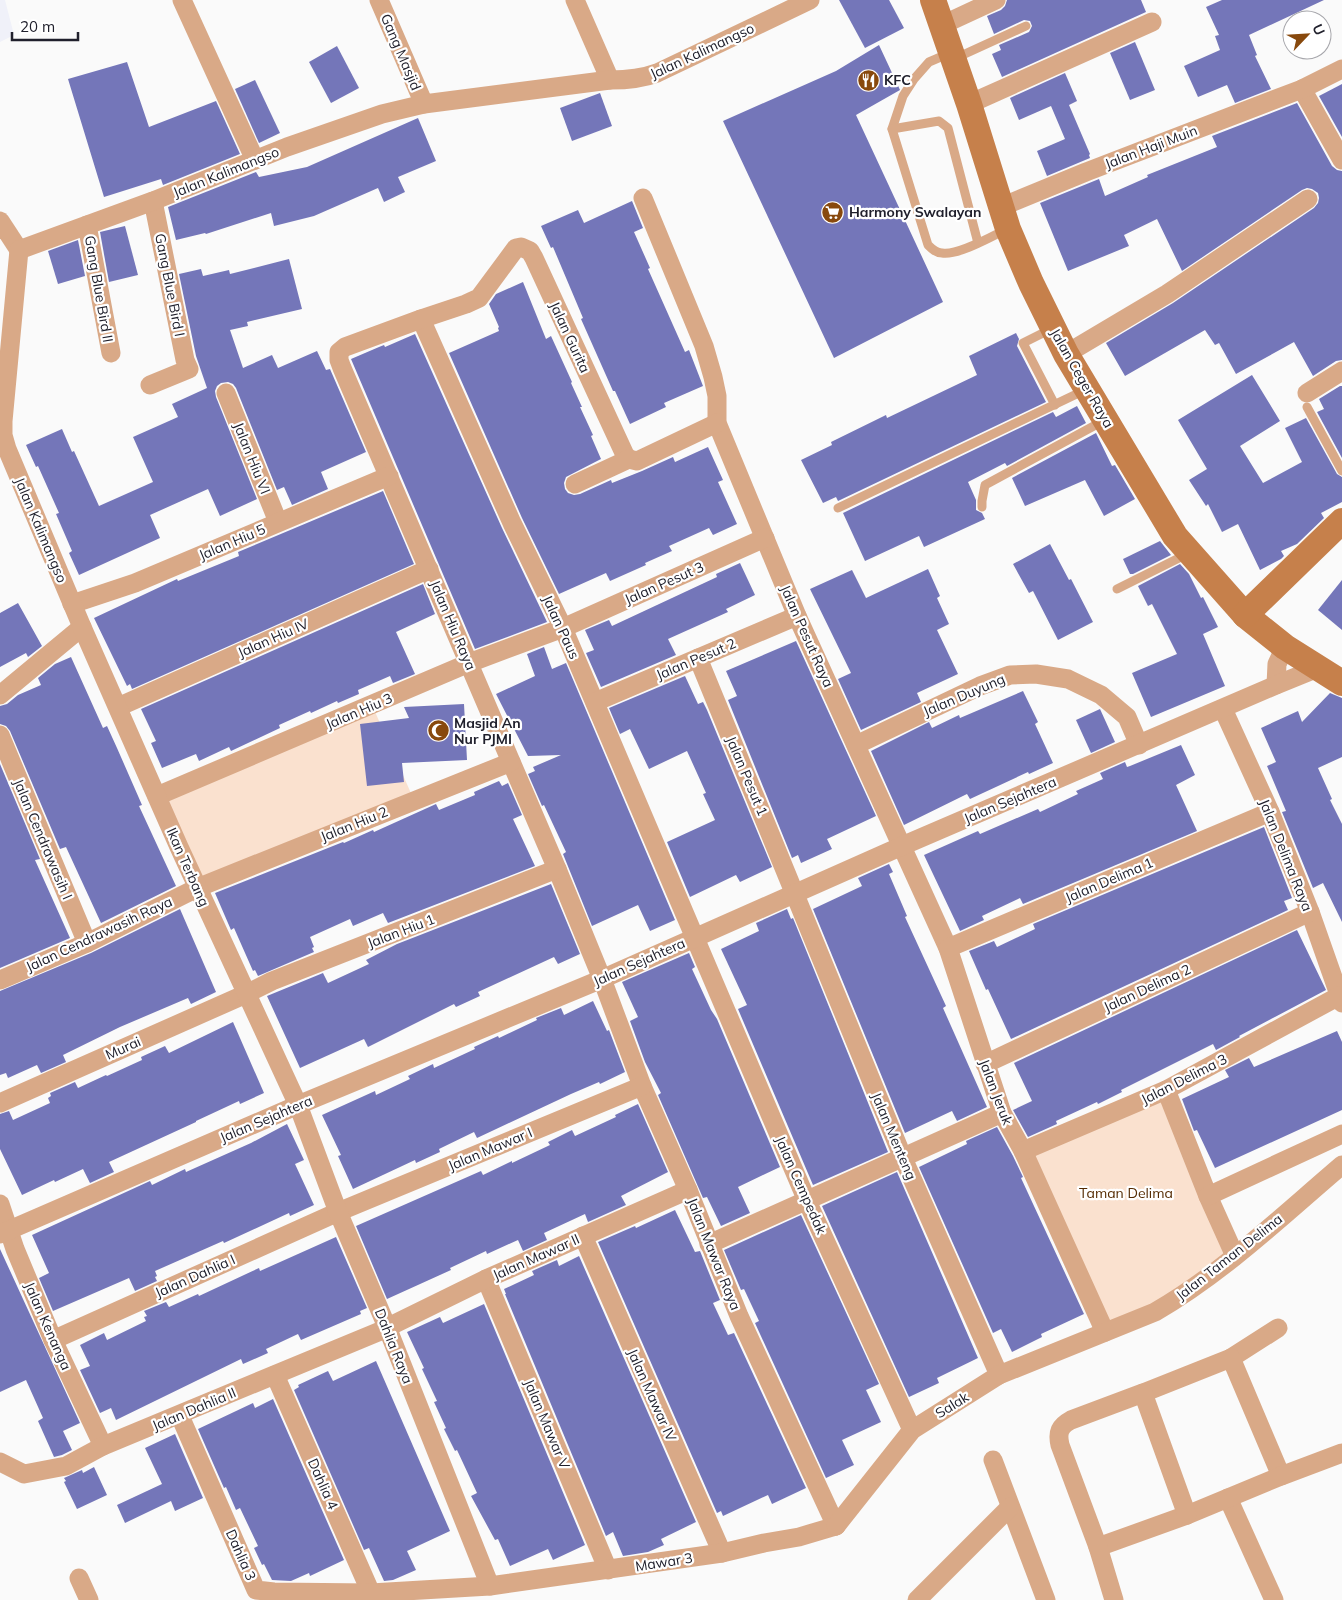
<svg xmlns="http://www.w3.org/2000/svg" width="1342" height="1600" viewBox="0 0 1342 1600" font-family="Mulish,sans-serif">
<style>
.built{fill:#f0f1f9}
.green{fill:#fae1cf}
.building{fill:#7476b9}
.lines{fill:none;stroke-linecap:round;stroke-linejoin:round}
.lane{stroke:#d9a987;stroke-width:9}
.street{stroke:#d9a987;stroke-width:19}
.secondary{stroke:#c6804b;stroke-width:26}
.labels{text-anchor:middle;stroke-width:4.5;stroke-linejoin:round;paint-order:stroke}
.street-label{font-size:14px;fill:#20202c;stroke:#fff}
.poi-label{font-size:14px;font-weight:bold;fill:#20202c;stroke:#fff;text-anchor:start}
.park-label{font-size:14px;fill:#542a01;stroke:#fff}
</style>
<rect width="100%" height="100%" fill="#fafafa"/>
<polygon class="built" points="0,0 5,0 14,35 0,42"/>
<g class="green">
<polygon points="372,705 414,800 197,888 157,796"/>
<polygon points="1166,1090 1235,1256 1105,1332 1023,1151"/>
</g>
<g class="building">
<polygon points="839,0 889,0 904,28 865,48"/>
<polygon points="1007,0 1141,0 1146,12 1002,77 992,54 1001,50 999,45 1029,32 1032,26 1030,21 1024,20 994,34 987,16 1001,10 1005,6"/>
<polygon points="1222,0 1324,0 1249,35 1257,55 1255,56 1271,89 1235,103 1227,85 1198,97 1184,66 1220,50 1215,36 1219,35 1206,7"/>
<polygon points="1135,42 1155,90 1130,100 1110,53"/>
<polygon points="879,45 900,90 856,115 943,302 834,358 723,121 836,71"/>
<polygon points="337,46 359,88 331,103 309,62"/>
<polygon points="127,62 149,127 216,101 240,154 163,185 161,179 104,197 68,79"/>
<polygon points="1065,73 1077,101 1069,105 1090,154 1089,155 1090,158 1047,176 1037,151 1065,139 1051,106 1019,120 1010,98"/>
<polygon points="255,80 280,133 259,143 235,89"/>
<polygon points="1342,84 1342,137 1319,96"/>
<polygon points="600,93 612,126 572,141 560,108"/>
<polygon points="1297,103 1332,166 1337,170 1342,171 1342,360 1336,361 1313,376 1294,342 1236,374 1219,343 1215,345 1205,330 1125,376 1106,343 1173,303 1314,208 1318,203 1319,198 1318,193 1312,189 1307,188 1302,190 1182,271 1157,219 1124,235 1129,246 1068,271 1040,203 1099,179 1105,196 1148,177 1147,175 1217,147 1212,136"/>
<polygon points="418,118 436,161 398,177 405,192 384,202 378,188 314,216 274,226 271,213 206,234 205,233 176,240 168,207 256,172 259,177 307,167"/>
<polygon points="632,201 643,228 634,232 650,268 648,269 685,352 689,350 703,386 664,403 666,407 630,424 615,391 613,391 581,319 583,318 553,247 551,248 541,226 578,210 584,223"/>
<polygon points="125,226 138,275 109,282 100,232"/>
<polygon points="78,240 85,276 58,284 48,251"/>
<polygon points="289,259 302,309 247,322 248,326 230,330 243,368 272,355 278,368 317,351 326,370 330,369 366,452 321,472 328,489 292,505 284,487 277,490 236,388 233,384 228,382 221,383 217,386 215,391 216,397 257,499 220,516 208,489 150,515 160,538 79,575 69,553 72,551 56,514 59,513 38,466 36,467 26,445 62,429 72,452 74,451 99,506 153,482 133,437 178,417 172,404 207,388 196,356 179,274 201,269 203,276 229,270 230,274"/>
<polygon points="523,282 546,339 551,336 572,382 571,383 582,407 580,407 593,435 591,436 601,459 566,477 564,483 565,489 568,493 574,495 580,494 611,480 612,483 642,471 673,457 675,462 708,447 723,480 718,482 737,524 713,535 709,528 669,546 672,551 645,563 646,565 610,581 606,573 559,594 522,518 449,353 499,331 498,328 499,327 489,304 496,294"/>
<polygon points="1016,333 1019,339 1017,346 1046,402 838,501 836,497 823,503 801,460 832,445 831,442 886,415 887,418 977,375 969,356"/>
<polygon points="415,334 502,528 547,622 475,649 351,359 379,347 384,345 385,347"/>
<polygon points="1252,375 1280,421 1240,446 1263,483 1302,462 1285,428 1306,418 1337,474 1342,477 1342,502 1321,513 1324,518 1297,544 1281,551 1284,556 1281,559 1260,570 1238,524 1222,532 1208,504 1206,506 1189,480 1207,469 1178,420"/>
<polygon points="1340,386 1342,386 1342,458 1317,412 1324,409 1319,399"/>
<polygon points="1077,406 1086,423 1007,466 1005,463 968,482 976,500 976,510 982,513 985,519 924,547 919,536 865,561 843,513 1053,412 1056,417"/>
<polygon points="1096,433 1112,466 1115,465 1135,499 1104,516 1085,480 1025,506 1012,478"/>
<polygon points="383,491 414,564 132,689 130,684 127,686 94,618 177,579 178,581 239,556 238,552"/>
<polygon points="1160,541 1171,555 1133,574 1130,574 1123,559"/>
<polygon points="1050,544 1069,580 1071,579 1093,622 1058,640 1033,591 1029,593 1013,564"/>
<polygon points="740,563 755,595 726,609 728,612 668,639 676,655 601,687 586,653 594,650 585,630 609,620 612,626 717,577 716,574"/>
<polygon points="1180,564 1189,574 1201,598 1203,597 1218,627 1203,634 1225,686 1151,717 1132,673 1177,654 1152,604 1148,606 1138,586"/>
<polygon points="928,569 940,596 937,598 949,624 937,630 958,674 917,693 921,702 861,730 838,679 851,673 810,589 852,570 866,598"/>
<polygon points="1342,580 1342,630 1318,610"/>
<polygon points="423,584 435,614 396,632 415,674 393,683 390,676 358,690 359,694 338,703 337,701 311,713 310,711 279,725 280,728 231,751 229,747 199,761 196,754 162,768 151,743 156,741 141,709"/>
<polygon points="18,603 42,646 28,657 26,653 0,667 0,613"/>
<polygon points="796,641 876,816 827,839 832,849 801,863 798,855 792,858 728,700 737,696 726,671"/>
<polygon points="544,647 552,669 566,663 675,920 650,931 638,905 592,926 563,854 566,852 544,805 542,806 528,774 535,771 533,767 561,755 528,756 496,694 535,676 527,654"/>
<polygon points="71,657 103,728 107,726 117,748 142,805 139,806 176,886 101,923 66,847 60,849 10,731 6,726 0,724 0,706 7,704 18,695 41,685 38,678 55,664"/>
<polygon points="685,676 698,704 703,702 707,710 772,867 740,882 736,875 690,897 667,842 715,820 703,794 706,793 687,751 649,769 630,729 620,734 609,708"/>
<polygon points="1023,691 1038,722 1035,724 1053,763 1029,774 1028,772 970,799 967,794 904,825 871,751 929,722 932,728 959,715 960,718"/>
<polygon points="1330,693 1342,698 1342,757 1318,768 1332,799 1330,800 1342,824 1342,922 1323,883 1313,888 1282,812 1286,811 1267,766 1276,762 1261,728 1298,711 1302,722"/>
<polygon points="464,704 467,760 402,763 404,782 367,786 360,724 409,718 404,707"/>
<polygon points="1100,709 1115,742 1091,753 1076,720"/>
<polygon points="1181,745 1195,775 1176,785 1197,831 1023,904 1020,898 982,916 984,920 960,931 924,855 978,831 980,834 1038,809 1040,812 1078,794 1076,791 1103,779 1100,773 1125,762 1127,767 1130,766"/>
<polygon points="0,764 40,859 35,860 70,938 0,968"/>
<polygon points="499,781 502,786 508,783 522,815 513,819 535,866 388,923 383,913 353,926 350,919 310,937 314,947 312,948 314,952 258,976 255,970 253,971 234,928 231,930 215,893 343,842 344,843 373,830 374,832 436,804 439,810 475,795 474,792"/>
<polygon points="1264,827 1292,898 1284,901 1288,910 1011,1039 988,989 986,990 969,951 994,941 997,947 1035,929 1033,924"/>
<polygon points="889,864 893,872 889,874 907,916 905,917 946,1006 943,1008 987,1107 957,1121 952,1111 905,1133 813,909 862,886 858,878"/>
<polygon points="551,884 580,954 558,964 554,957 478,992 480,996 456,1007 454,1004 368,1047 364,1039 300,1068 267,996 323,973 328,983 369,964 366,960 397,944"/>
<polygon points="180,909 216,992 191,1004 188,998 120,1027 63,1055 66,1062 41,1073 37,1065 8,1078 6,1073 0,1075 0,991 91,953"/>
<polygon points="787,909 791,919 793,918 888,1152 813,1185 738,1009 747,1005 721,949 759,931 756,923"/>
<polygon points="1297,930 1326,990 1239,1036 1240,1037 1216,1050 1213,1044 1121,1090 1122,1092 1098,1104 1097,1102 1056,1121 1057,1124 1028,1137 1013,1110 1032,1101 1014,1063"/>
<polygon points="689,953 695,967 692,969 711,1010 717,1019 780,1167 738,1187 750,1213 721,1226 707,1197 703,1198 658,1095 661,1093 645,1062 630,1021 638,1017 622,982"/>
<polygon points="593,1001 607,1031 609,1030 625,1072 600,1084 599,1082 571,1094 477,1138 474,1132 439,1149 440,1152 416,1163 415,1160 353,1189 338,1156 341,1155 322,1115 375,1091 376,1095 410,1079 408,1076 433,1064 434,1068 475,1049 474,1047 498,1036 499,1038 537,1020 536,1018 561,1008 564,1015"/>
<polygon points="233,1022 264,1093 240,1104 239,1101 196,1121 196,1122 109,1162 114,1172 90,1183 83,1169 55,1182 54,1180 22,1195 0,1149 0,1114 9,1111 13,1120 50,1103 48,1098 51,1096 50,1093 75,1082 78,1088 106,1075 107,1076 142,1060 141,1057 165,1046 169,1053"/>
<polygon points="1337,1031 1342,1042 1342,1110 1215,1168 1197,1130 1194,1131 1182,1099 1229,1077 1225,1070 1249,1058 1254,1067"/>
<polygon points="638,1104 668,1172 621,1196 626,1205 588,1222 585,1214 544,1233 547,1240 523,1251 518,1240 487,1254 486,1251 450,1268 451,1270 387,1299 356,1226 481,1171 483,1175 512,1161 512,1163 550,1145 548,1142 572,1130 575,1136 616,1117 615,1115"/>
<polygon points="287,1124 304,1160 295,1164 314,1205 290,1216 289,1213 224,1243 223,1241 155,1271 157,1276 155,1277 157,1281 135,1291 129,1278 53,1311 39,1278 49,1273 32,1235 150,1181 152,1185 185,1169 186,1172 251,1143"/>
<polygon points="997,1127 1013,1156 1023,1177 1021,1178 1084,1314 1041,1334 1042,1337 1012,1352 1001,1329 993,1333 919,1167 967,1144 966,1141"/>
<polygon points="897,1172 978,1358 937,1378 939,1383 909,1397 822,1206"/>
<polygon points="675,1210 695,1252 700,1251 720,1300 713,1303 728,1335 734,1333 806,1488 772,1504 768,1495 723,1516 721,1511 717,1513 598,1242 635,1226 636,1228"/>
<polygon points="801,1215 879,1384 866,1390 881,1422 842,1440 854,1465 826,1478 755,1323 759,1321 744,1289 741,1290 724,1250"/>
<polygon points="336,1237 367,1308 360,1311 361,1314 301,1340 298,1334 266,1349 268,1353 243,1364 241,1359 116,1420 111,1408 100,1413 80,1370 90,1366 80,1345 104,1333 107,1340 146,1321 144,1317 147,1316 144,1311 166,1302 169,1307 198,1294 199,1296 259,1268 260,1271"/>
<polygon points="0,1249 80,1423 63,1431 72,1450 62,1455 54,1457 38,1421 43,1418 26,1380 0,1392"/>
<polygon points="579,1256 696,1522 661,1539 664,1545 648,1552 623,1556 613,1532 606,1536 505,1294 506,1294 504,1289 534,1275 532,1271 557,1260 559,1266"/>
<polygon points="484,1304 585,1545 553,1560 548,1549 510,1566 498,1539 495,1540 471,1496 477,1493 457,1450 455,1451 444,1429 446,1428 434,1402 437,1401 422,1369 424,1368 407,1332 440,1317 443,1323"/>
<polygon points="376,1361 450,1531 407,1551 416,1570 393,1580 384,1581 369,1548 364,1550 294,1390 299,1387 298,1385 328,1371 333,1381"/>
<polygon points="273,1399 344,1560 310,1576 309,1573 291,1581 272,1580 264,1564 262,1565 254,1548 258,1546 240,1508 236,1510 226,1487 224,1488 198,1429 253,1403 255,1408"/>
<polygon points="175,1434 203,1498 175,1511 171,1501 125,1523 117,1505 162,1484 145,1448"/>
<polygon points="94,1467 107,1495 77,1509 64,1482 66,1481 64,1478 82,1470 83,1473"/>
</g>
<g class="lines">
<g class="lane">
<path d="M950 53 929 62 914 79 903 96 892 129 928 245C932 249 936 253 942 253 957 256 991 237 1005 230"/>
<polyline points="956,58 1026,26"/>
<polyline points="892,129 939,121 948,128 978,243"/>
<polyline points="1051,329 1023,343 1055,405"/>
<polyline points="1307,407 1342,471"/>
<polyline points="982,507 982,501 985,485 1103,421"/>
<polyline points="838,508 1085,390"/>
<polyline points="1117,589 1187,554"/>
</g>
<g class="street">
<polyline points="182,0 255,160"/>
<polyline points="379,0 424,104"/>
<polyline points="575,0 610,80"/>
<polyline points="942,25 996,0"/>
<polyline points="1302,89 1342,160"/>
<polyline points="969,104 1152,22"/>
<polyline points="643,198 704,346 713,377 717,396 717,423 797,616 948,948 1002,1113 1023,1151 1105,1332"/>
<polyline points="1001,207 1086,172 1302,89 1342,69"/>
<polyline points="0,221 19,250"/>
<polyline points="87,225 111,353"/>
<polyline points="421,319 512,523 563,628 807,1201 912,1430"/>
<polyline points="1066,354 1167,294 1308,199"/>
<polyline points="150,385 189,369 185,360 153,201"/>
<polyline points="226,393 278,522"/>
<polyline points="1307,393 1342,371"/>
<polyline points="717,423 637,461 629,459 625,455 534,258 530,251 521,247 516,248 479,298 466,304 421,319 345,347 339,352 339,360 342,368 557,869 602,979 642,1086 688,1190 739,1316 836,1526"/>
<polyline points="575,484 629,459"/>
<polyline points="72,604 135,583 389,476"/>
<polyline points="698,658 903,1158 999,1375"/>
<polyline points="1276,685 1277,664 1285,647"/>
<polyline points="0,695 82,627"/>
<polyline points="595,702 797,616"/>
<polyline points="118,707 429,569"/>
<polyline points="1223,709 1270,812 1310,912 1342,1003"/>
<polyline points="0,735 87,943"/>
<polyline points="856,745 980,686 1010,675 1036,674 1068,679 1101,695 1127,717 1139,745"/>
<polyline points="157,796 469,663 563,628 765,538"/>
<polyline points="948,948 1270,812"/>
<polyline points="0,980 87,943 197,888 511,762"/>
<polyline points="985,1064 1310,912"/>
<polyline points="1166,1090 1208,1196 1235,1256"/>
<polyline points="0,1103 246,994 272,981 557,869"/>
<polyline points="1023,1151 1166,1090 1339,996"/>
<polyline points="1208,1196 1342,1134"/>
<polyline points="0,1204 15,1249 53,1340 103,1446"/>
<polyline points="0,1234 298,1105 602,979 902,846 1276,685 1318,668"/>
<polyline points="583,1236 722,1553"/>
<polyline points="709,1244 1002,1113"/>
<polyline points="486,1279 608,1570"/>
<polyline points="53,1340 338,1212 642,1086"/>
<polyline points="1231,1358 1278,1328"/>
<polyline points="275,1375 371,1593"/>
<polyline points="1143,1393 1231,1358 1281,1476"/>
<polyline points="180,1416 256,1590 274,1592 371,1593 490,1586 722,1553 764,1543 799,1537 836,1526"/>
<polyline points="993,1460 1046,1600"/>
<polyline points="0,1462 24,1474 66,1466 103,1446 378,1332 486,1279 688,1190"/>
<polyline points="1228,1498 1274,1600"/>
<path d="M836 1526 912 1430 999 1375 1155 1312C1224 1272 1282 1216 1342 1165"/>
<polyline points="1098,1547 1187,1515 1281,1476 1342,1453"/>
<polyline points="79,1578 89,1600"/>
<path d="M490 1586 387 1327 338 1212 298 1105 179 847 82 627 7 449 3 435V421L19 250 153 201 287 147 382 114 424 104 610 80C627 80 641 79 657 73L810 0"/>
<polyline points="917,1600 1010,1507"/>
<path d="M1114 1600 1098 1547 1060 1445C1057 1432 1060 1426 1071 1420L1143 1393 1187 1515"/>
</g>
<g class="secondary">
<polyline points="933,0 969,104 1008,229 1031,283 1066,354 1175,536 1245,615 1285,647 1342,683"/>
<polyline points="1245,615 1342,521"/>
</g>
</g>
<defs>
<symbol id="restaurant-disc" viewBox="-11 -11 22 22"><circle r="9.5" fill="#88490d" stroke="#fff"/><path d="M-5-6h1v4h1v-4h1v4h1v-4h1v5L-1.5 .5V6h-2V.5L-5-1ZM5-6V6H3V1.5H1.5Q1.5-4 5-6Z" fill="#fff"/></symbol>
<symbol id="supermarket-disc" viewBox="-11 -11 22 22"><circle r="9.5" fill="#88490d" stroke="#fff"/><path d="M-6-5.5h2.5l.6 2H6L4.5 2H-2.5L-4.4-4H-6ZM-1.5 3.2a1.3 1.3 0 1 0 .1 0ZM3 3.2a1.3 1.3 0 1 0 .1 0Z" fill="#fff"/></symbol>
<symbol id="mosque-disc" viewBox="-11 -11 22 22"><circle r="9.5" fill="#88490d" stroke="#fff"/><path d="M3.5-4.9A6 6 0 1 0 3.5 4.9A5 5 0 1 1 3.5-4.9Z" fill="#fff"/></symbol>
</defs>
<g fill-rule="evenodd">
<use href="#restaurant-disc" x="856" y="68" width="25" height="25"/>
<use href="#supermarket-disc" x="820" y="200" width="25" height="25"/>
<use href="#mosque-disc" x="426" y="718" width="25" height="25"/>
</g>
<g class="labels">
<g class="street-label">
<text transform="translate(702 51) rotate(-25)" y="5">Jalan Kalimangso</text>
<text transform="translate(401 52) rotate(67)" y="5">Gang Masjid</text>
<text transform="translate(1151 147) rotate(-21)" y="5">Jalan Haji Muin</text>
<text transform="translate(226 172) rotate(-22)" y="5">Jalan Kalimangso</text>
<text transform="translate(170 285) rotate(79)" y="5">Gang Blue Bird I</text>
<text transform="translate(99 289) rotate(80)" y="5">Gang Blue Bird II</text>
<text transform="translate(570 337) rotate(65)" y="5">Jalan Gurita</text>
<text transform="translate(1082 378) rotate(60)" y="5">Jalan Ceger Raya</text>
<text transform="translate(252 458) rotate(68)" y="5">Jalan Hiu VI</text>
<text transform="translate(41 530) rotate(67)" y="5">Jalan Kalimangso</text>
<text transform="translate(232 542) rotate(-23)" y="5">Jalan Hiu 5</text>
<text transform="translate(664 583) rotate(-24)" y="5">Jalan Pesut 3</text>
<text transform="translate(453 625) rotate(67)" y="5">Jalan Hiu Raya</text>
<text transform="translate(561 627) rotate(65)" y="5">Jalan Paus</text>
<text transform="translate(807 636) rotate(66)" y="5">Jalan Pesut Raya</text>
<text transform="translate(273 638) rotate(-24)" y="5">Jalan Hiu IV</text>
<text transform="translate(696 659) rotate(-23)" y="5">Jalan Pesut 2</text>
<text transform="translate(964 695) rotate(-23)" y="5">Jalan Duyung</text>
<text transform="translate(359 711) rotate(-23)" y="5">Jalan Hiu 3</text>
<text transform="translate(747 776) rotate(67)" y="5">Jalan Pesut 1</text>
<text transform="translate(1010 800) rotate(-23)" y="5">Jalan Sejahtera</text>
<text transform="translate(354 824) rotate(-22)" y="5">Jalan Hiu 2</text>
<text transform="translate(43 839) rotate(67)" y="5">Jalan Cendrawasih I</text>
<text transform="translate(1286 855) rotate(68)" y="5">Jalan Delima Raya</text>
<text transform="translate(188 867) rotate(66)" y="5">Ikan Terbang</text>
<text transform="translate(1109 880) rotate(-23)" y="5">Jalan Delima 1</text>
<text transform="translate(401 931) rotate(-21)" y="5">Jalan Hiu 1</text>
<text transform="translate(99 934) rotate(-25)" y="5">Jalan Cendrawasih Raya</text>
<text transform="translate(639 962) rotate(-24)" y="5">Jalan Sejahtera</text>
<text transform="translate(1147 988) rotate(-25)" y="5">Jalan Delima 2</text>
<text transform="translate(123 1048) rotate(-24)" y="5">Murai</text>
<text transform="translate(1184 1079) rotate(-27)" y="5">Jalan Delima 3</text>
<text transform="translate(996 1092) rotate(69)" y="5">Jalan Jeruk</text>
<text transform="translate(266 1119) rotate(-23)" y="5">Jalan Sejahtera</text>
<text transform="translate(894 1136) rotate(67)" y="5">Jalan Menteng</text>
<text transform="translate(490 1149) rotate(-23)" y="5">Jalan Mawar I</text>
<text transform="translate(801 1185) rotate(66)" y="5">Jalan Cempedak</text>
<text transform="translate(714 1254) rotate(68)" y="5">Jalan Mawar Raya</text>
<text transform="translate(536 1257) rotate(-24)" y="5">Jalan Mawar II</text>
<text transform="translate(1229 1257) rotate(-38)" y="5">Jalan Taman Delima</text>
<text transform="translate(195 1276) rotate(-24)" y="5">Jalan Dahlia I</text>
<text transform="translate(48 1326) rotate(66)" y="5">Jalan Kenanga</text>
<text transform="translate(394 1346) rotate(68)" y="5">Dahlia Raya</text>
<text transform="translate(652 1395) rotate(66)" y="5">Jalan Mawar IV</text>
<text transform="translate(952 1405) rotate(-32)" y="5">Salak</text>
<text transform="translate(194 1409) rotate(-23)" y="5">Jalan Dahlia II</text>
<text transform="translate(547 1424) rotate(67)" y="5">Jalan Mawar V</text>
<text transform="translate(323 1484) rotate(66)" y="5">Dahlia 4</text>
<text transform="translate(241 1555) rotate(66)" y="5">Dahlia 3</text>
<text transform="translate(664 1562) rotate(-9)" y="5">Mawar 3</text>
</g>
<g class="poi-label">
<text x="884" y="85">KFC</text>
<text x="849" y="217">Harmony Swalayan</text>
<text x="454" y="728">Masjid An<tspan x="454" dy="16">Nur PJMI</tspan></text>
</g>
<g class="park-label">
<text x="1126" y="1198">Taman Delima</text>
</g>
</g>
<g transform="translate(1307 35) rotate(65)"><circle r="24" fill="#ffffff" stroke="#a6a6ab"/>
<path d="M0-4L9 19L0 12L-9 19Z" fill="#88490d"/>
<text y="-8" font-size="14" font-weight="bold" text-anchor="middle" fill="#20202c">U</text>
</g>
<path d="M12 32v8h66v-8" fill="none" stroke="#20202c" stroke-width="2.5"/>
<text x="20" y="32" font-size="15" fill="#20202c" stroke="#ffffff" stroke-width="4" paint-order="stroke">20 m</text>
</svg>
